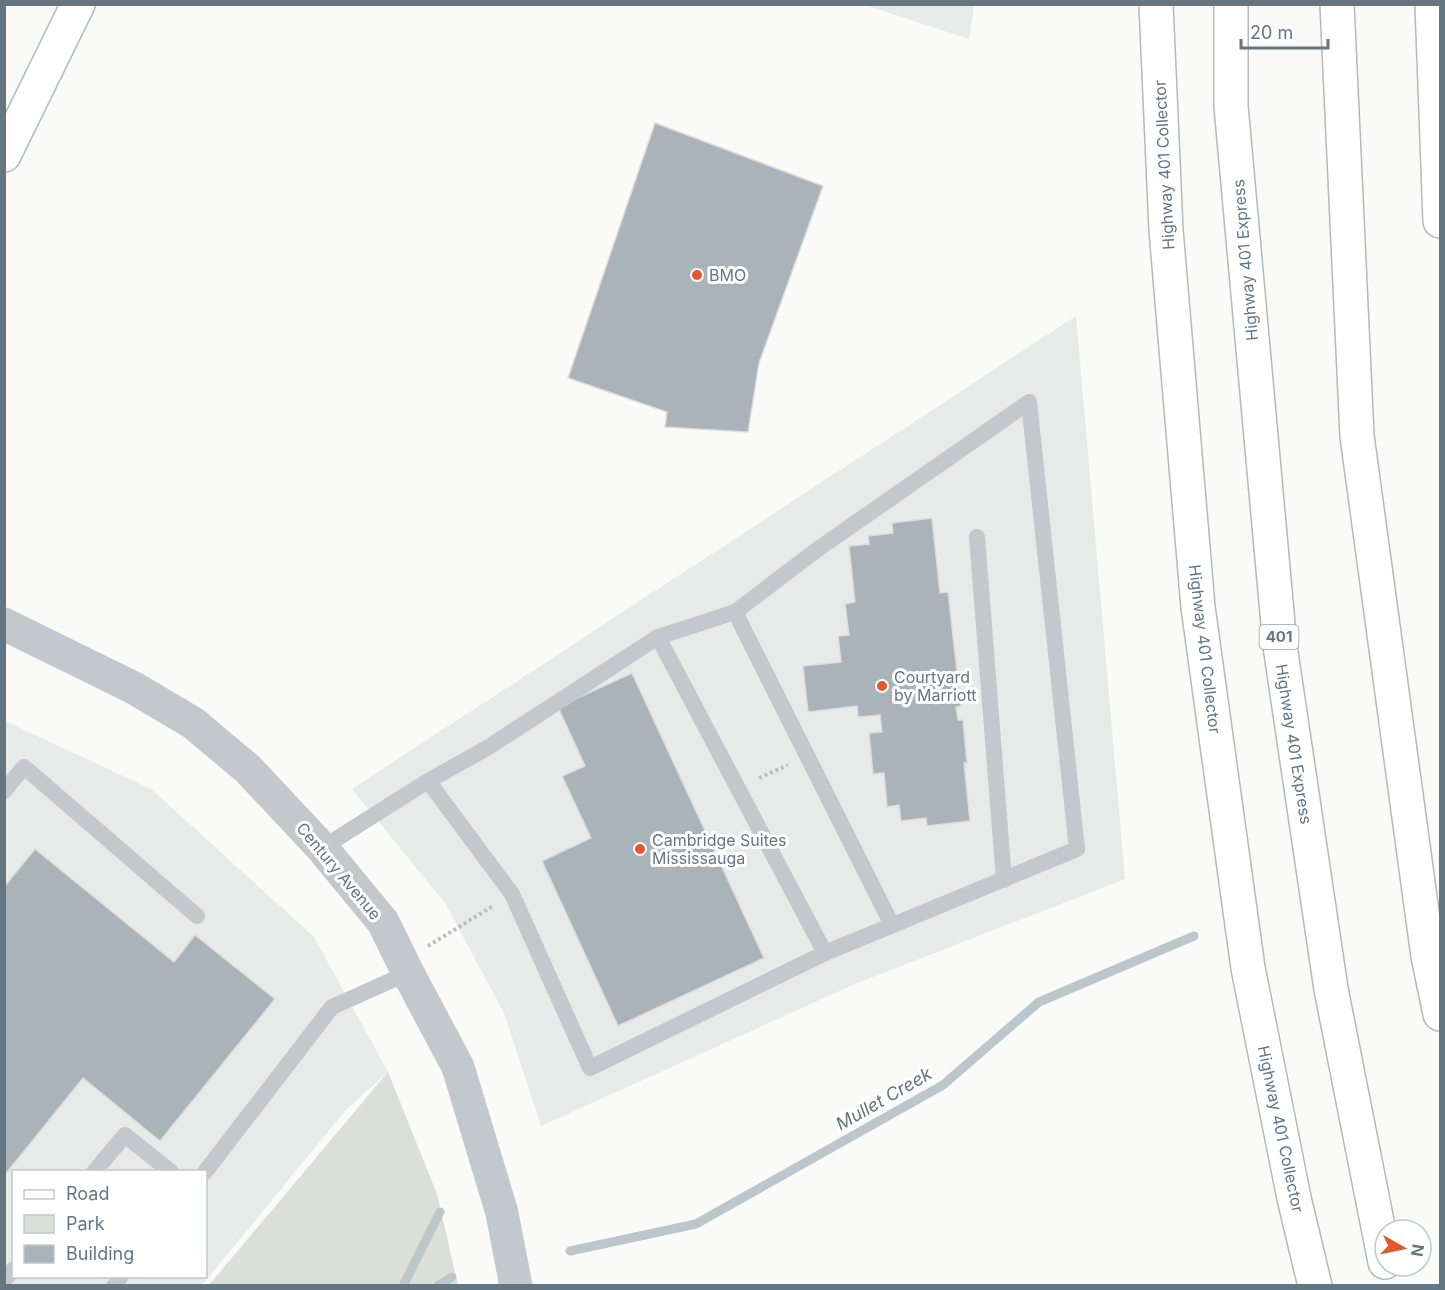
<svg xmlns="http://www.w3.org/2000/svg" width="1445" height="1290" viewBox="0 0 1445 1290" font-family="Inter,sans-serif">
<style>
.built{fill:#e8e9e9;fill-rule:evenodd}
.green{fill:#dadfd7}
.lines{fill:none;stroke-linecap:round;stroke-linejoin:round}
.stream{stroke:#bbc7cb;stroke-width:9}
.building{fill:#aab3b9;stroke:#dcdcda;stroke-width:1.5}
.secondary-casing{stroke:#b3babf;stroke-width:36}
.highway-casing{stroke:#b4b9bd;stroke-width:36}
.path{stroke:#bbbfc2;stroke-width:4;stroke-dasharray:3 3;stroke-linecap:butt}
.lane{stroke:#c3c8cc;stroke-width:16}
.street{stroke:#c3c8cc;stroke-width:33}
.secondary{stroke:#fff;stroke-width:33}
.highway{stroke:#fff;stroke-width:33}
.poi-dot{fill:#e4572e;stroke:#fff;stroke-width:2}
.labels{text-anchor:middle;stroke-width:6;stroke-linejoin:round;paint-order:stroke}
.shield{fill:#fff;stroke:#939fa8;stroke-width:1.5}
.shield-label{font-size:15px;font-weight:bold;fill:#657683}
.street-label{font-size:16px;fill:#657683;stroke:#fff}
.poi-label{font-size:16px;fill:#657683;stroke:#fff;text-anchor:start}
.water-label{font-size:18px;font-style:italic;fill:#60757c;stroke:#fff}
</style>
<rect width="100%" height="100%" fill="#fafaf8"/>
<g class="built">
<polygon points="865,5 974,5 969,39"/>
<polygon points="1076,316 1125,879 855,984 541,1126 504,1013 445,903 352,789"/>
<path d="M5 721 151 789 314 937 388 1072 345 1111 202 1285 5 1286ZM14 1172H206V1276H14Z"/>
</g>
<polygon class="green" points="388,1072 437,1194 458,1285 209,1285"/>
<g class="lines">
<g class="stream">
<polyline points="570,1251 696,1224 943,1085 1039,1002 1194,936"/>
<polyline points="403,1286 440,1212"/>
<polyline points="437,1286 452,1277"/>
</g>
</g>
<g class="building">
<polygon points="655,123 823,186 759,363 748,432 665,427 667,412 568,378"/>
<polygon points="932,518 940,593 948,592 961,706 956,707 958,720 963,720 967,763 964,763 970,821 927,826 926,818 901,821 899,805 887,807 884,773 873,774 869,733 882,732 880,715 858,717 857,706 808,712 803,666 841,662 838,636 849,635 845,604 855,602 849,546 869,544 868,536 893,533 892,523"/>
<polygon points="632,673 764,958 618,1026 542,861 591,838 562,776 585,766 558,707"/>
<polygon points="35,849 174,962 195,935 275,999 160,1141 83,1078 4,1176 4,887"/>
</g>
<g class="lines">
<defs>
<polyline id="secondary" points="4,155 78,4"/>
<g id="highway">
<polyline points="1156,4 1166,230 1198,607 1248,968 1294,1198 1315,1286"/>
<polyline points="1231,4 1231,106 1280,646 1331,989 1385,1262"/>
<polyline points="1337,4 1357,436 1428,956 1440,1014"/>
<polyline points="1432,4 1440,221"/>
</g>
</defs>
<use href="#secondary" class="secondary-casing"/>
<use href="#highway" class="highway-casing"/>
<g class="path">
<polyline points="759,778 788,765"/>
<polyline points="428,946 493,906"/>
</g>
<g class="lane">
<polyline points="977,537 1004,880"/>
<polyline points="735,612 892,925"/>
<polyline points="658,637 825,953"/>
<polyline points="4,791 24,767 197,916"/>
<polyline points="322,848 428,781 487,748 658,637 735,612 818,549 1029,402 1077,849 825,953 590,1068 512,894 428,781"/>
<polyline points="94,1172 125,1135 171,1172"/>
<polyline points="205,1172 332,1007 408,973"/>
<polyline points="4,1280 14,1269"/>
<polyline points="114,1286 121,1276"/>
</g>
<polyline class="street" points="4,624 134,688 193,723 248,769 322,848 383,922 408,973 458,1067 502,1213 516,1286"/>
<use href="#secondary" class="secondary"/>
<use href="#highway" class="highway"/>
</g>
<g class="poi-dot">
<circle cx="697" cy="275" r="6"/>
<circle cx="882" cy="686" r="6"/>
<circle cx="640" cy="849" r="6"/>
</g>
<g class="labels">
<rect class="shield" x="1259.5" y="625" width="39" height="24" rx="4.5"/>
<g class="shield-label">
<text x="1279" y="642">401</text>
</g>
<g class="street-label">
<text transform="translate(1164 165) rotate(-93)" y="6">Highway 401 Collector</text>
<text transform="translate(1245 260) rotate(-95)" y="6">Highway 401 Express</text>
<text transform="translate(1205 649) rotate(83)" y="6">Highway 401 Collector</text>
<text transform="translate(1294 744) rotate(81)" y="6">Highway 401 Express</text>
<text transform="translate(339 871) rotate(50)" y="6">Century Avenue</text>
<text transform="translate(1281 1129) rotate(78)" y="6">Highway 401 Collector</text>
</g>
<g class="poi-label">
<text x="709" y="281">BMO</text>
<text x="894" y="683">Courtyard<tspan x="894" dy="18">by Marriott</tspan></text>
<text x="652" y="846">Cambridge Suites<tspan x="652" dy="18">Mississauga</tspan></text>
</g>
<g class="water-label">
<text transform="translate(884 1099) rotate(-30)" y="6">Mullet Creek</text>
</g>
</g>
<rect width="1445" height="1290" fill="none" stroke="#657683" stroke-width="12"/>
<rect x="12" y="1170" width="195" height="108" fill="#ffffff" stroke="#c1c8cd" stroke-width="1.5"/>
<rect x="24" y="1190" width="30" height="9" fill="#ffffff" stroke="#c1c8cd" stroke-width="1.5"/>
<text x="66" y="1200" font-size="18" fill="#657683">Road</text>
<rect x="24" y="1215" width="30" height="18" fill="#dadfd7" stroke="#c1c8cd" stroke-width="1.5"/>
<text x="66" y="1230" font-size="18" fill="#657683">Park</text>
<rect x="24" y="1245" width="30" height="18" fill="#aab3b9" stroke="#c1c8cd" stroke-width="1.5"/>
<text x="66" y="1260" font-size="18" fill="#657683">Building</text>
<g transform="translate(1403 1248) rotate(99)"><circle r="28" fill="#ffffff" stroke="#c1c8cd" stroke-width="1.5"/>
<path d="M0-4.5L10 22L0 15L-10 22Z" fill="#e4572e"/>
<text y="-9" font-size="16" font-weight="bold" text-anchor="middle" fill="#657683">N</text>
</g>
<path d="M1241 39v9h87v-9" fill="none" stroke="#657683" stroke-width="3"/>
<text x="1250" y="39" font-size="18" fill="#657683" stroke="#ffffff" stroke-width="4.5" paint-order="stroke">20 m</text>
</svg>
